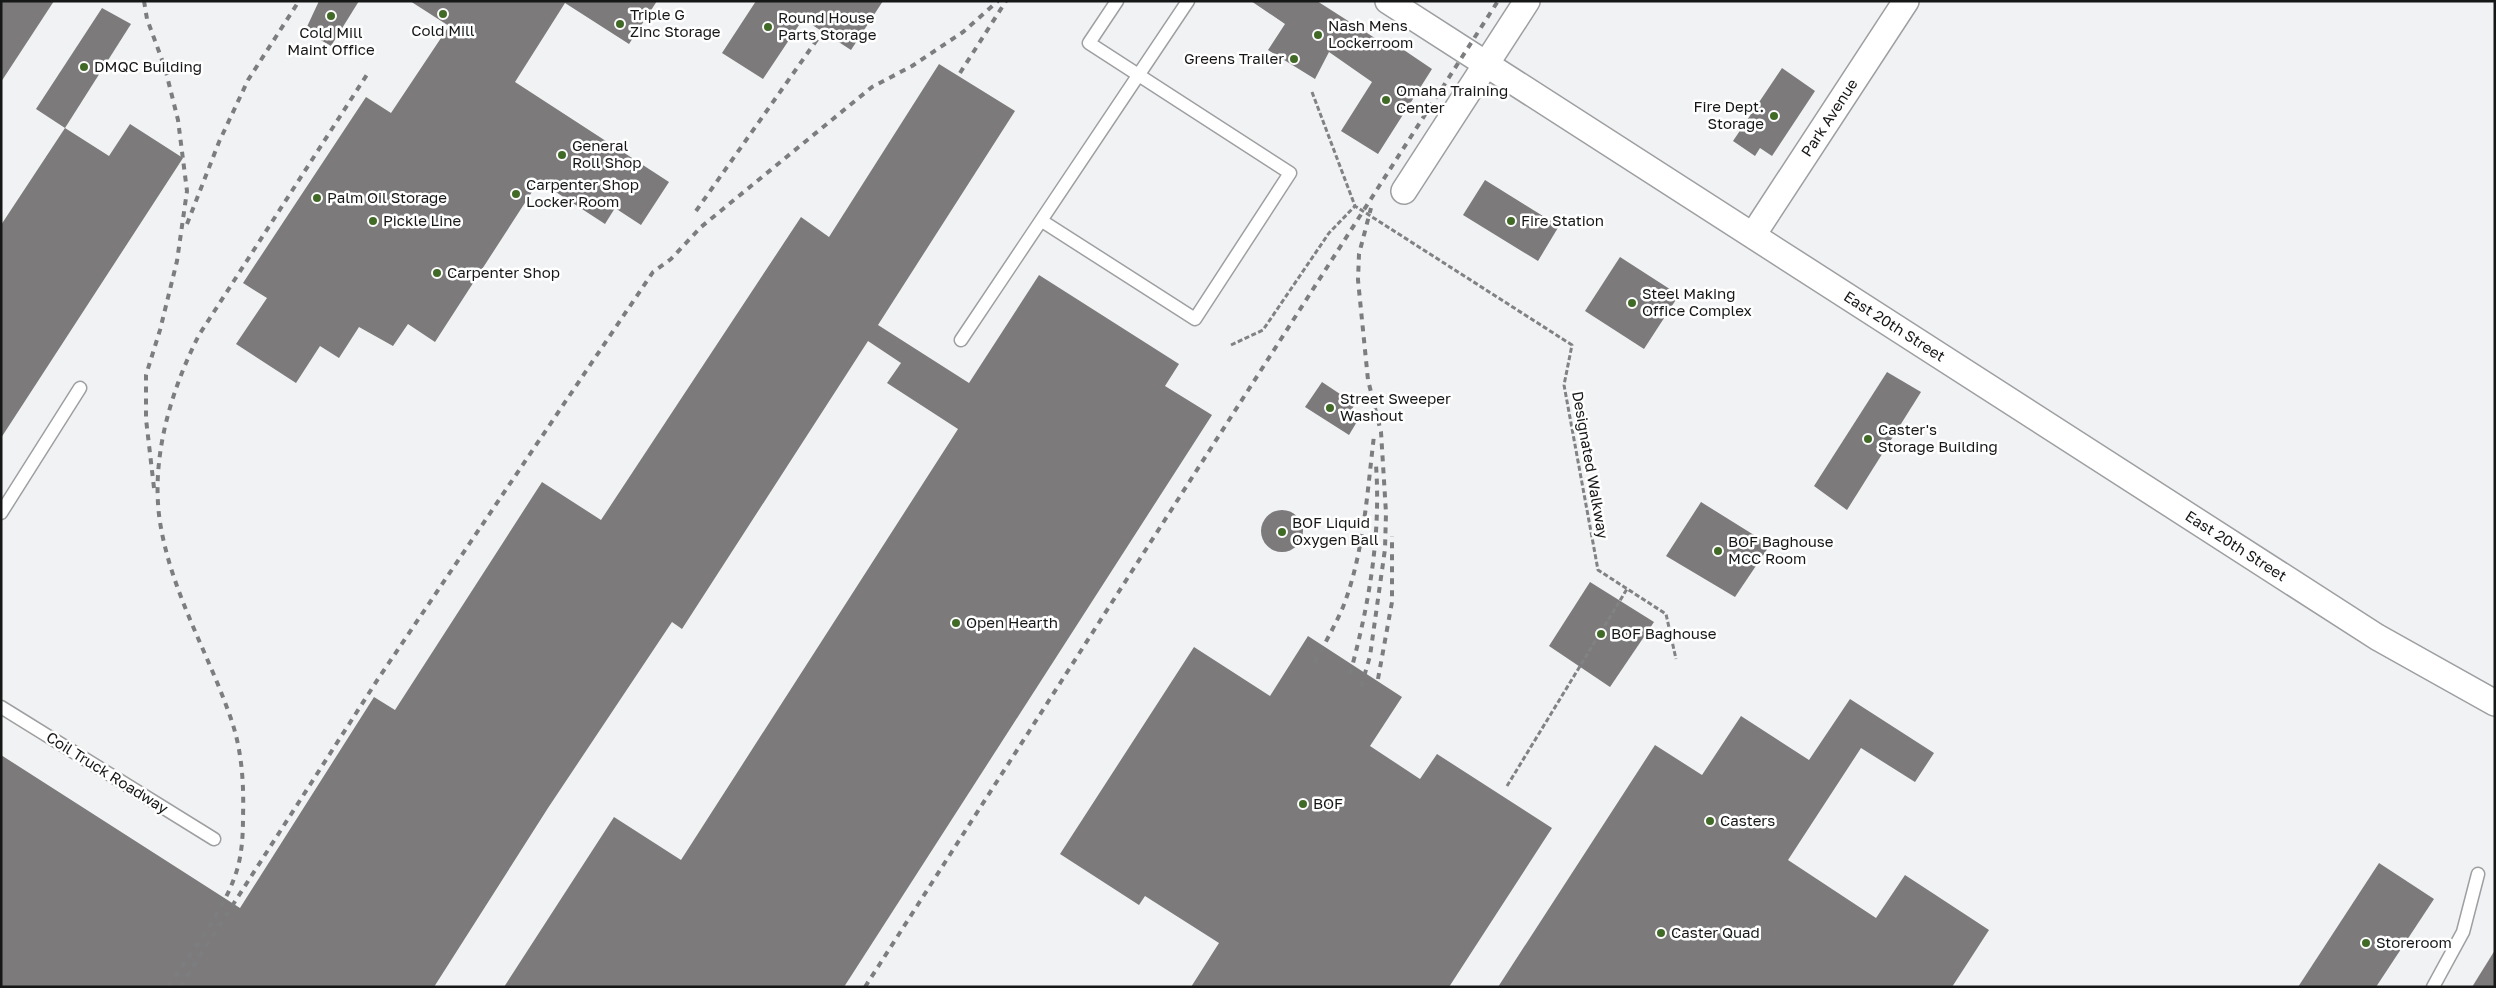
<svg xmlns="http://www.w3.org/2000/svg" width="2496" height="988" viewBox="0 0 2496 988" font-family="'Golos Text',sans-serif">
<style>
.building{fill:#7c7a7b}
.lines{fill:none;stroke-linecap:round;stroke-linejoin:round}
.service-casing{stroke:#9e9fa1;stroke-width:15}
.minor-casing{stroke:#9e9fa1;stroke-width:28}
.path{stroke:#808283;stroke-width:3;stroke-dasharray:5 2.5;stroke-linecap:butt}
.service{stroke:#fff;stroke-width:12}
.minor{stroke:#fff;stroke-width:25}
.rail{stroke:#7c7d7e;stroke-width:4;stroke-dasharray:6 6;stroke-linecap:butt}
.poi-dot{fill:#416a27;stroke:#fff;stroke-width:2}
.labels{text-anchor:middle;stroke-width:5;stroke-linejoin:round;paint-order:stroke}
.poi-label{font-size:15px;fill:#161717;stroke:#fff;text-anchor:start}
.street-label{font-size:15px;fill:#161717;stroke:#fff}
</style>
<rect width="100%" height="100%" fill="#f0f2f4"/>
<g class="building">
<polygon points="1,1 54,1 1,82"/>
<polygon points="319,1 359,1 331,46 305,31"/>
<polygon points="410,1 657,1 629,44 565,3 515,82 669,182 641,225 615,208 605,224 539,181 435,342 408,324 393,346 359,327 339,358 320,346 296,383 236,344 267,298 243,283 366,97 391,113 449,26"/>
<polygon points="756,1 883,1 851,50 803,19 763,79 722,53"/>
<polygon points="1251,1 1317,1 1392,49 1395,44 1432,69 1378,154 1341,131 1372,82 1329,52 1315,79 1268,50 1285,24"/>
<polygon points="102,8 131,24 65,128 36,109"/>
<polygon points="939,64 1015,111 878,325 969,383 1039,275 1179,364 1165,386 1212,415 844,987 504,987 614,817 681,860 958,429 887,383 901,363 868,341 682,629 672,622 548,808 434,987 1,987 1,755 240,908 374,697 395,710 542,482 601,520 801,217 829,237"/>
<polygon points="1782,68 1815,91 1772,156 1760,148 1755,156 1733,141"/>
<polygon points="130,124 183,158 1,438 1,225 65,128 109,156"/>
<polygon points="1485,180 1559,226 1538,261 1463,215"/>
<polygon points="1620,257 1679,295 1644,349 1585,311"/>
<polygon points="1887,372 1921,392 1847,510 1814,486"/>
<polygon points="1322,382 1355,404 1352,409 1361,415 1349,435 1305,407"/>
<polygon points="1701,502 1770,545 1735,597 1666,556"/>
<circle cx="1282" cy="531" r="21"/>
<polygon points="1590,582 1654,622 1610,687 1549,646"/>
<polygon points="1308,636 1402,697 1370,746 1420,779 1437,754 1552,828 1449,987 1191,987 1219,943 1145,896 1139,905 1060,854 1194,647 1270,696"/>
<polygon points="1850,699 1934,753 1915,782 1861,748 1788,860 1876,918 1905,875 1989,930 1952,987 1498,987 1655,745 1702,775 1741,716 1809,760"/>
<polygon points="2379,863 2434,899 2376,987 2298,987"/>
<polygon points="2495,950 2495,987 2472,987"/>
</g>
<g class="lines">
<defs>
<g id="service">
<polyline points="1042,221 1195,319 1290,173 1089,43 1117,1"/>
<polyline points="961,340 1188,1"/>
<polyline points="1,513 80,388"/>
<polyline points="1,707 214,839"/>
<polyline points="2433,987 2463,932 2478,874"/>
</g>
<g id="minor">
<path id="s1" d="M1388 1 2377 637 2495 703"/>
<polyline points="1404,191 1527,1"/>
<path id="s2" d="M1753 235 1906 1"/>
</g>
</defs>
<use href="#service" class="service-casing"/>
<use href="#minor" class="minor-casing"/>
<g class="path">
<polyline points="1312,92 1355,206 1572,345 1564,385 1598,570 1666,614 1676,659"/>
<polyline points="1231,345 1263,330 1329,233 1355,206"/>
<polyline points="1507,786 1627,589"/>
</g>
<use href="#service" class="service"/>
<use href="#minor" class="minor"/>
<g class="rail">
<polyline points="144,1 147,19 165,68 178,120 187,191 177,261 160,330 146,375 146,419 154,488"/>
<polyline points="960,73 1006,1"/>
<polyline points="696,211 821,34"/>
<polyline points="187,224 219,142 248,80 299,1"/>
<path d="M1315 663C1324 644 1335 626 1343 607 1364 553 1367 493 1374 436"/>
<path d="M1350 674C1369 605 1381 536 1376 465"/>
<polyline points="1378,679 1392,602 1392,536"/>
<polyline points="1361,687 1370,656 1385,549 1386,513 1381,432 1368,380 1358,280 1359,254 1371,208"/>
<path d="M168 987C192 950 224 912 237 870 242 853 243 835 243 817 244 783 242 749 230 716 208 653 173 595 161 528 149 463 170 392 199 335L368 73"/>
<polyline points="180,987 378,679 653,272 671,259 701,227 872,87 912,66 963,32 998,1"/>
<polyline points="865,987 1498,1"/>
</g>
</g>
<g class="poi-dot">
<circle cx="443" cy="14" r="5"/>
<circle cx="331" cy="16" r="5"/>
<circle cx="620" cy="24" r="5"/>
<circle cx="768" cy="27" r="5"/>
<circle cx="1318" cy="35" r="5"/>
<circle cx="1294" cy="59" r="5"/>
<circle cx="84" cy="67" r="5"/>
<circle cx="1386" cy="100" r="5"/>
<circle cx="1774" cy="116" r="5"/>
<circle cx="562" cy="155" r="5"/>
<circle cx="516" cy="194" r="5"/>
<circle cx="317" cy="198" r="5"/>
<circle cx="373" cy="221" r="5"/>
<circle cx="1511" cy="221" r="5"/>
<circle cx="437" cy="273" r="5"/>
<circle cx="1632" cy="303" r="5"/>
<circle cx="1330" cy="408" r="5"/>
<circle cx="1868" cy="439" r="5"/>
<circle cx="1282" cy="532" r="5"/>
<circle cx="1718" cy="551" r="5"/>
<circle cx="956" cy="623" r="5"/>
<circle cx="1601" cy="634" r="5"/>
<circle cx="1303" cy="804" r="5"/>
<circle cx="1710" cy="821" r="5"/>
<circle cx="1661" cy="933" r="5"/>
<circle cx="2366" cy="943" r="5"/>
</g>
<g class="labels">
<g class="poi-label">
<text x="630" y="20">Triple G<tspan x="630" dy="17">Zinc Storage</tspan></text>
<text x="778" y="23">Round House<tspan x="778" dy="17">Parts Storage</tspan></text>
<text x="1328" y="31">Nash Mens<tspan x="1328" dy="17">Lockerroom</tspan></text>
<text x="443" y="36" text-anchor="middle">Cold Mill</text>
<text x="331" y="38" text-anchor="middle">Cold Mill<tspan x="331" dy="17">Maint Office</tspan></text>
<text x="1284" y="64" text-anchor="end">Greens Trailer</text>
<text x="94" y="72">DMQC Building</text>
<text x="1396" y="96">Omaha Training<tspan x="1396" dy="17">Center</tspan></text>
<text x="1764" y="112" text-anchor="end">Fire Dept.<tspan x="1764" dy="17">Storage</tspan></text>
<text x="572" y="151">General<tspan x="572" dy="17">Roll Shop</tspan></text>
<text x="526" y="190">Carpenter Shop<tspan x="526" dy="17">Locker Room</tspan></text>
<text x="327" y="203">Palm Oil Storage</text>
<text x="383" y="226">Pickle Line</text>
<text x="1521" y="226">Fire Station</text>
<text x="447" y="278">Carpenter Shop</text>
<text x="1642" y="299">Steel Making<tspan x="1642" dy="17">Office Complex</tspan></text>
<text x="1340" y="404">Street Sweeper<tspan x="1340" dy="17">Washout</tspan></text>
<text x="1878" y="435">Caster's<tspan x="1878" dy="17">Storage Building</tspan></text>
<text x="1292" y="528">BOF Liquid<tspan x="1292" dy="17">Oxygen Ball</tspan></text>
<text x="1728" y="547">BOF Baghouse<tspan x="1728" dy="17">MCC Room</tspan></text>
<text x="966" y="628">Open Hearth</text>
<text x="1611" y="639">BOF Baghouse</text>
<text x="1313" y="809">BOF</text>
<text x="1720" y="826">Casters</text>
<text x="1671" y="938">Caster Quad</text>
<text x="2376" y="948">Storeroom</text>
</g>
<g class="street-label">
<text dy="5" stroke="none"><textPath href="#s2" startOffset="140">Park Avenue</textPath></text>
<text dy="5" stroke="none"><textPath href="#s1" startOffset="602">East 20th Street</textPath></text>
<text transform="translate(1590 465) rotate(80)" y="5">Designated Walkway</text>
<text dy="5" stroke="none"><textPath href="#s1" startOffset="1008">East 20th Street</textPath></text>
<text transform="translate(107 773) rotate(32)" y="5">Coil Truck Roadway</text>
</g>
</g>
<rect width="2496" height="988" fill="none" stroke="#161717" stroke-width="5"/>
</svg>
